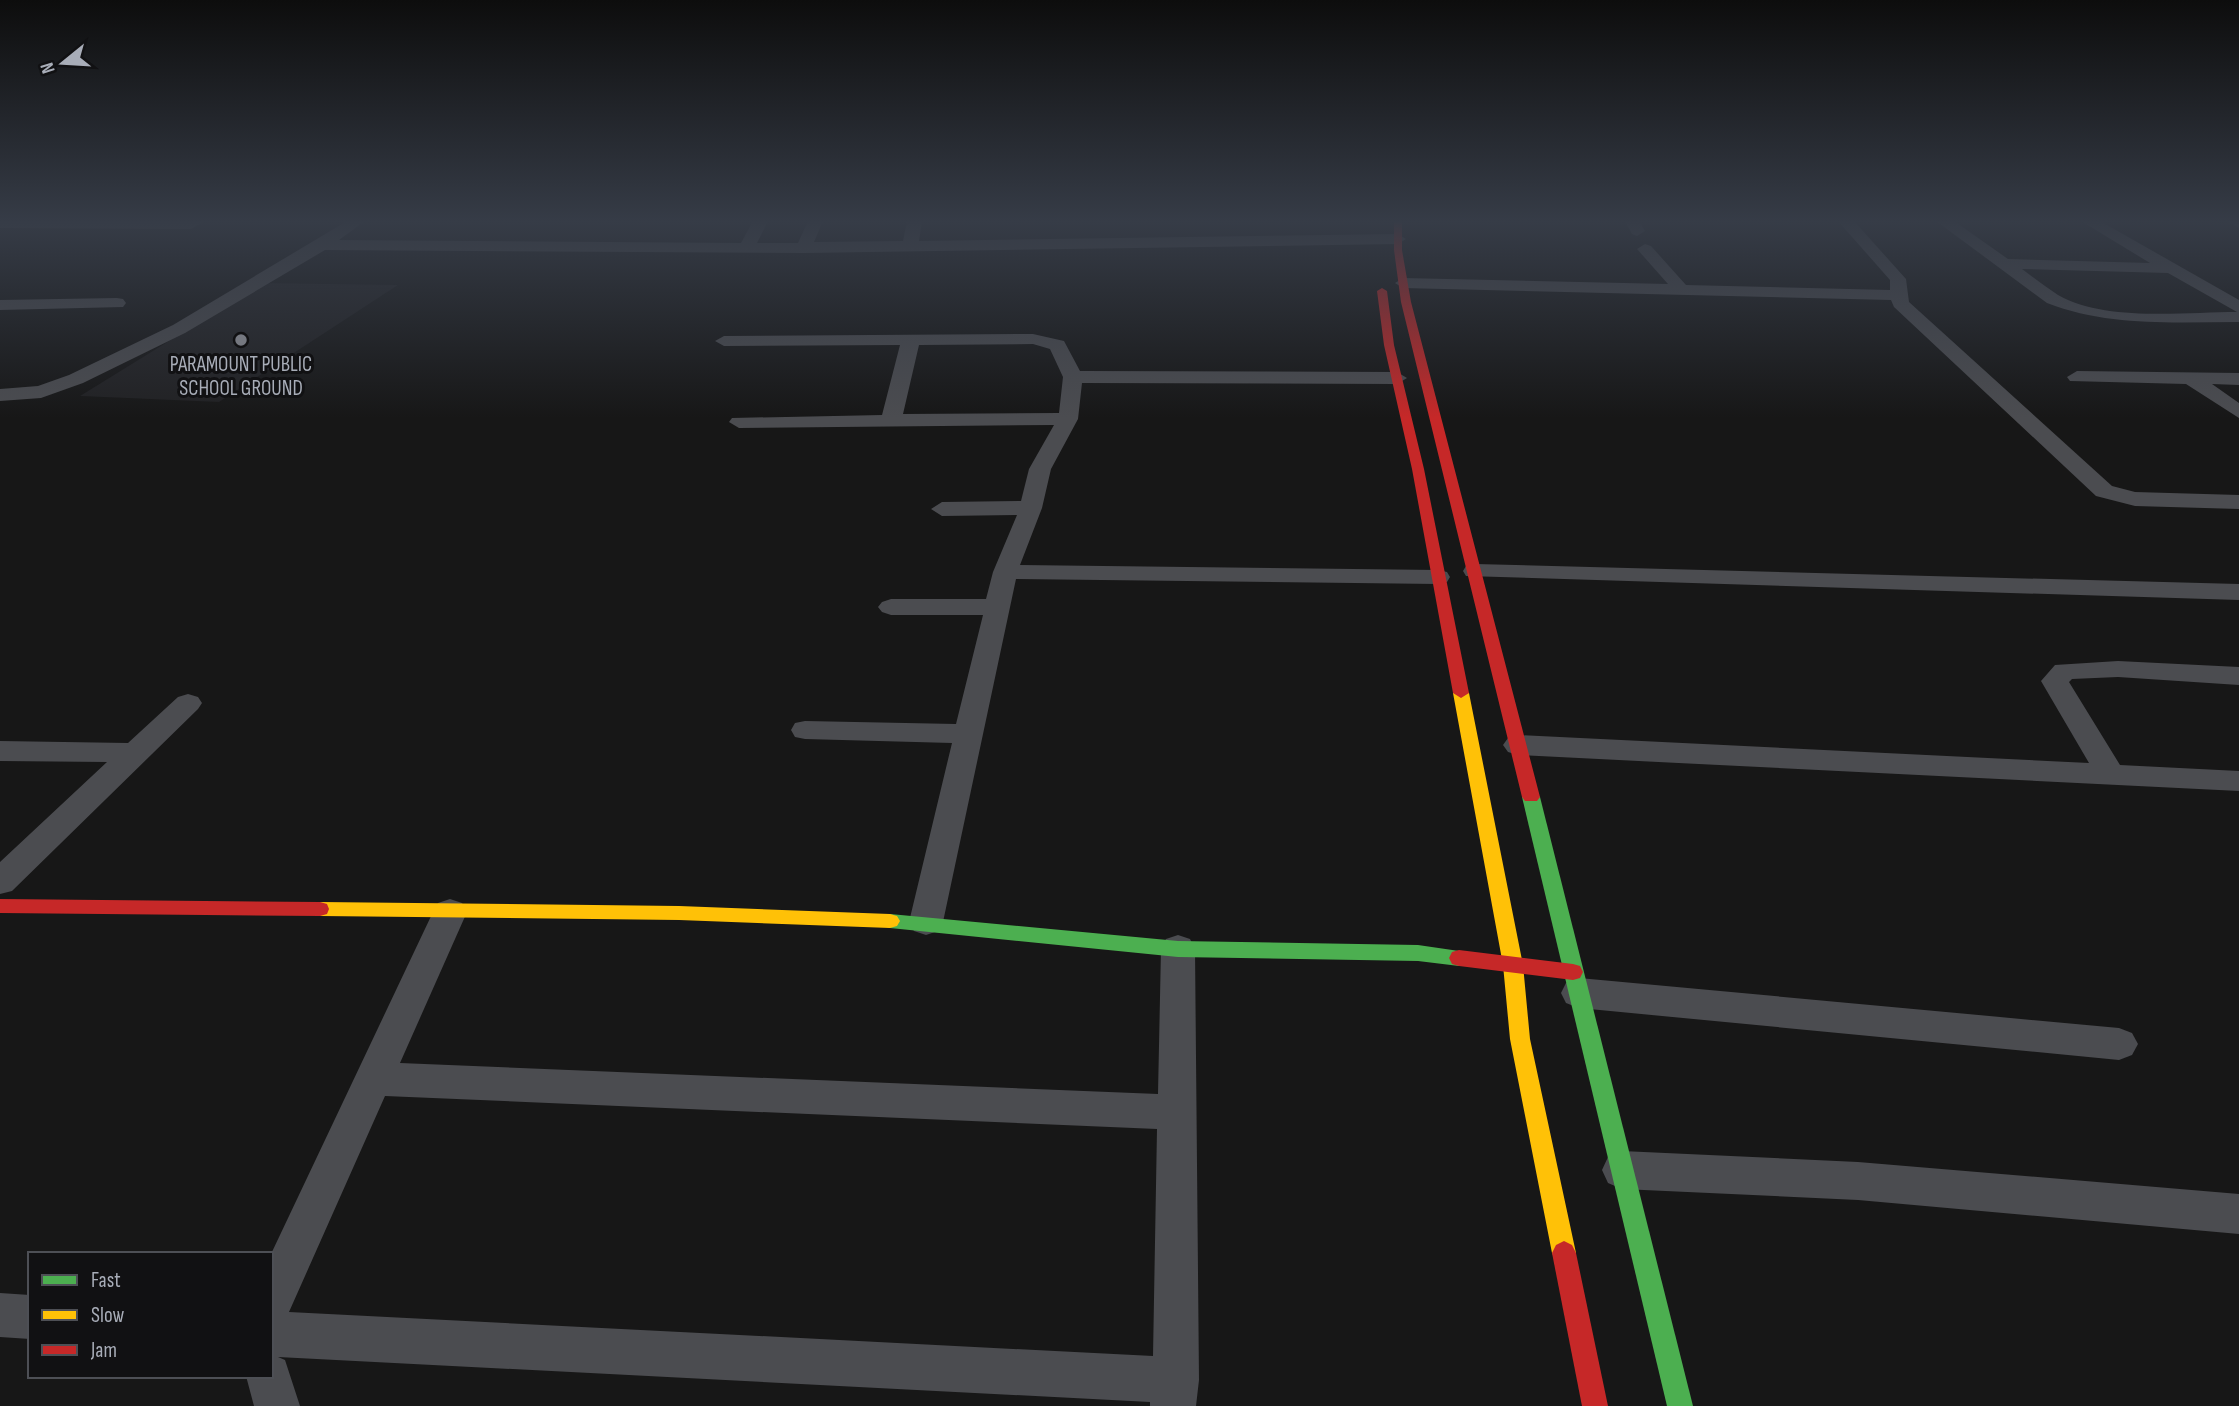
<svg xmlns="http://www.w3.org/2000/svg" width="2239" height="1406" viewBox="0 0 2239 1406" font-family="'Sofia Sans Condensed',sans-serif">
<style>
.built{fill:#212123}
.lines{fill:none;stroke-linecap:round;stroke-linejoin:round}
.street{fill:#4b4c50;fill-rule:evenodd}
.fast{fill:#4caf50;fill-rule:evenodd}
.slow{fill:#ffc107;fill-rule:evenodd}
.jam{fill:#c62828;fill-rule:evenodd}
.poi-dot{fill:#757880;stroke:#111113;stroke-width:2.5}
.labels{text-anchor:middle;stroke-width:6;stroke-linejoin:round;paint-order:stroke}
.far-poi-label{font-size:21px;fill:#a8adb8;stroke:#111113}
</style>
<rect width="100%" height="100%" fill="#171717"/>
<polygon class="built" points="263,283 398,285 219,402 80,396"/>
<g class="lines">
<g class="street">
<polygon points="0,221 205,221 191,229 0,228"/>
<polygon points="347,221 365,221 339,240 741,243 753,221 768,221 757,243 798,243 808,221 823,221 814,242 903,241 907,221 922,221 919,241 1398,234 1406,239 1398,244 804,253 325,250 185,333 83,383 41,398 0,401 0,389 38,386 69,375 173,325"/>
<polygon points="1625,221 1639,221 1645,231 1637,236 1632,234"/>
<polygon points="1838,221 1854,221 1906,279 1909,302 2112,486 2135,492 2239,495 2239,509 2135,506 2096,496 1894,307 1891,300 1403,288 1395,283 1403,278 1668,284 1637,249 1645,244 1651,246 1686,285 1890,290 1890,280"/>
<path d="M1936 221H1954L2008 259 2150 263 2081 221H2100L2239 300V322C2173 322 2109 327 2047 303ZM2022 269 2168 273 2237 312C2184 312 2105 322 2058 295 2046 287 2034 278 2022 269Z"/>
<polygon points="2227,221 2239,221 2239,228"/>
<polygon points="117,298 123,299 126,303 123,307 0,310 0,300"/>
<path d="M1033 334 1064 341 1080 371 1397 372 1407 378 1397 384 1082 383 1078 419 1051 469 1042 508 1020 565 1438 570 1447 572 1450 577 1447 582 1438 584 1016 579 943 922 938 931 926 935 914 931 909 922 952 743 805 739 795 737 791 730 795 723 805 721 956 724 983 615H891L882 612 878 607 882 602 891 599H986L993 572 1017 515 942 516 931 509 942 502 1021 501 1029 469 1054 425 739 428 729 422 732 418 882 415 900 345 724 346 715 341 724 336ZM1033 344 1050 349 1063 377 1059 413 903 414 919 345Z"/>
<polygon points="2077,371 2239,373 2239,385 2212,384 2239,403 2239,418 2186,384 2070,381 2067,377"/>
<polygon points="1475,564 2239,584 2239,600 1466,576 1463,571 1466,566"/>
<polygon points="2118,661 2239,667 2239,685 2118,677 2072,679 2069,682 2120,765 2239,771 2239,791 1518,755 1508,752 1503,745 1508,738 1518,735 2089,763 2041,681 2055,665"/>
<polygon points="188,694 198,697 202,703 198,709 12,891 0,894 0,862 107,762 0,761 0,741 128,743 178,697"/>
<path d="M450 899 462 903 467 912 400 1063 1158 1094 1161 949 1166 939 1178 935 1190 939 1195 949 1199 1380 1196 1406H1150V1402L278 1357 285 1360 300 1406H254L246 1376H271V1254L433 912 438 903ZM385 1096 1157 1129 1153 1356 289 1312Z"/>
<polygon points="1579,978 2119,1028 2132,1033 2138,1044 2132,1055 2119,1060 1579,1008 1566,1003 1561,993 1566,983"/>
<polygon points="1622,1151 1858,1162 2239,1194 2239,1234 1858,1200 1622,1189 1608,1183 1602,1170 1608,1157"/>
<polygon points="0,1293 30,1295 30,1339 0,1337"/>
</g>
<g class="fast">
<polygon points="1531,791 1537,793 1540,797 1693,1406 1667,1406 1522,797 1525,793"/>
<polygon points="890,914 1178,941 1418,945 1466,952 1469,958 1466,964 1459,966 1418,961 1178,957 890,928 883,926 880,921 883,916"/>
</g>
<g class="slow">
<polygon points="1461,688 1469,693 1523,965 1530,1039 1576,1253 1572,1261 1564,1265 1556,1261 1552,1253 1510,1039 1503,965 1453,693"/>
<polygon points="320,902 679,906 890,914 897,916 900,921 897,926 890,928 679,920 320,916 313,914 311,909 313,904"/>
</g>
<g class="jam">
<polygon points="1394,221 1402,221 1402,250 1411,302 1540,797 1537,801 1525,801 1522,797 1401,302 1394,250"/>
<polygon points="1382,288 1387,291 1394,345 1424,469 1469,693 1461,698 1453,693 1412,469 1384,345 1377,291"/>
<polygon points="0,899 320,902 327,904 329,909 327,914 320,916 0,913"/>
<polygon points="1459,950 1573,964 1580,966 1583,972 1580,978 1573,980 1459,966 1452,964 1449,958 1452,952"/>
<polygon points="1564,1241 1572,1245 1576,1253 1608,1406 1582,1406 1552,1253 1556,1245"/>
</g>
</g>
<linearGradient id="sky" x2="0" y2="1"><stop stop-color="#0d0d0d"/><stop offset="0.53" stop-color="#363c47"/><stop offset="1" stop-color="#363c47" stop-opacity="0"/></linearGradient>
<rect width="2239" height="418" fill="url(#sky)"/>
<circle class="poi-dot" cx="241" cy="340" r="7"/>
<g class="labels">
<g class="far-poi-label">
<text x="241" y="371">PARAMOUNT PUBLIC<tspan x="241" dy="24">SCHOOL GROUND</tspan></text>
</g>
</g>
<rect x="28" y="1252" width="245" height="126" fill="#111113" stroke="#4d4f55" stroke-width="2"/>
<rect x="42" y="1275" width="35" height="10" fill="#4caf50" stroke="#4d4f55" stroke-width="2"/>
<text x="91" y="1287" font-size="21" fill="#a8adb8">Fast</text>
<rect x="42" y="1310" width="35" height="10" fill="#ffc107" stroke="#4d4f55" stroke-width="2"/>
<text x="91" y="1322" font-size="21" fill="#a8adb8">Slow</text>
<rect x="42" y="1345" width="35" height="10" fill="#c62828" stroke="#4d4f55" stroke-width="2"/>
<text x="91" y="1357" font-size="21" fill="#a8adb8">Jam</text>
<g transform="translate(63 63) rotate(252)" stroke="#111113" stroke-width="5" paint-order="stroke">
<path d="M0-5L12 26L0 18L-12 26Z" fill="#a8adb8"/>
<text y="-10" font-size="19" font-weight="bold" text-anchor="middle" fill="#a8adb8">N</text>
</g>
</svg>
